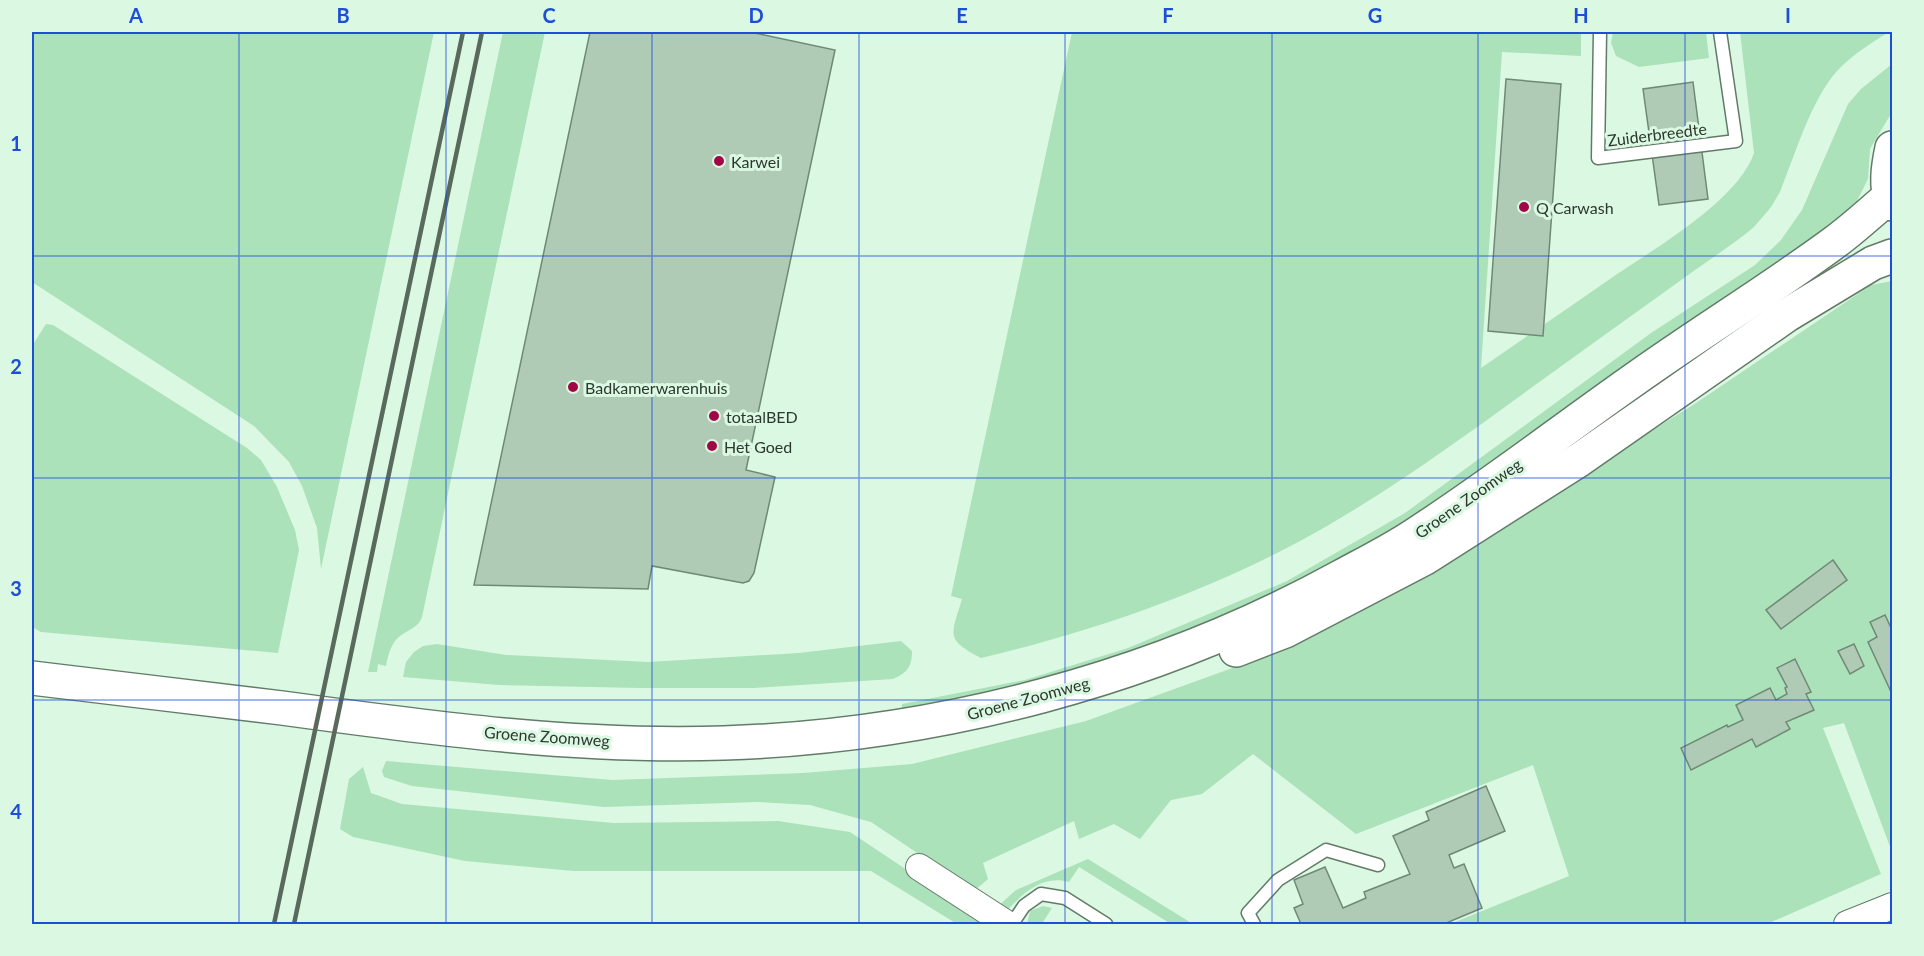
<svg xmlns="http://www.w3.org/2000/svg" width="1924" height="956" font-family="Lato,sans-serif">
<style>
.green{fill:#abe2b9}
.building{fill:#afcbb5;stroke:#6f8975;stroke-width:1.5}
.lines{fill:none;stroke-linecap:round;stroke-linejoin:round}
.lane-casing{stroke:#627b68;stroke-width:15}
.street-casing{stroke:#627b68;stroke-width:28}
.secondary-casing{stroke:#627b68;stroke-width:36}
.lane{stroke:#fff;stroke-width:12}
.street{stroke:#fff;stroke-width:26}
.secondary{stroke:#fff;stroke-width:33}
.rail{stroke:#59695c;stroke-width:4.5}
.grid{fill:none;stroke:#1d4ed8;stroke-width:1.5;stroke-opacity:0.55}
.poi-dot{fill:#a10747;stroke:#dbf8e2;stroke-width:2}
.labels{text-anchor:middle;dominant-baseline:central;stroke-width:6;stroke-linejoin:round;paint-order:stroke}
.street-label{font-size:16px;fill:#2c372e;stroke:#dbf8e2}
.poi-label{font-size:16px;fill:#2c372e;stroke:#dbf8e2;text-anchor:start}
.neatline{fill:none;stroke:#1d4ed8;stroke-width:2}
.grid-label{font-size:20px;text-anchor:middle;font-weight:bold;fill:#1d4ed8}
</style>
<rect width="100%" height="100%" fill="#dbf8e2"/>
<!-- green -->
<g class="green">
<polygon points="32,32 434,32 321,569 317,528 302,486 289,462 254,426 32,282"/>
<path d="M503 32H545L422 617C418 628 409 629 400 636 391 643 388 655 386 666L378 664 377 672H368Z"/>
<path d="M1072 32H1581V56L1502 52 1481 368C1524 338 1567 309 1610 279 1652 250 1738 201 1754 153L1740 32H1889C1871 43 1852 55 1837 71 1811 100 1795 155 1780 192L1771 207 1754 227C1735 243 1715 256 1695 270 1655 299 1614 328 1574 357 1493 415 1413 476 1327 526 1219 588 1102 629 981 658 945 639 951 636 962 599L951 596Z"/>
<polygon points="1613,32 1706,32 1709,58 1639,67 1616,56 1611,43"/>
<polygon points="1892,64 1892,112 1870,149 1868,179 1855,205 1836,227 1410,529 1289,596 1027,690 902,709 902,704 1025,680 1128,648 1287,581 1405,513 1651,333 1755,265 1781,240 1802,210 1848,104 1861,89"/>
<polygon points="1892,281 1892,852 1844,723 1823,728 1881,874 1767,924 1450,924 1569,876 1533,765 1356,834 1253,754 1202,794 1171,800 1140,839 1114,824 1079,839 1074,821 983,863 988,879 974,891 871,822 810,805 758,802 604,807 412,786 384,777 382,771 386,761 613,780 803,773 912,764 1086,721 1249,662 1408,584 1696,403 1871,285"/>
<polygon points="46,324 53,325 247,448 261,460 277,487 295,530 299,550 278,653 41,632 32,627 32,346"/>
<path d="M901 641 912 651C912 667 907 673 893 679L754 688H640L499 685 403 677 406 662 414 652 423 646 437 644 506 655 648 662 799 653Z"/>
<polygon points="363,767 371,793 402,804 614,823 778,821 850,832 988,924 957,924 871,871 574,871 465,861 353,837 340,829 349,779"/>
<path d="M1088 859 1193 924H1171L1079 867 1069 882C1041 874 1021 895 1004 914L996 908 1016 890Z"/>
<polygon points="1043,906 1052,908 1043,922 1047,924 1027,924 1030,911"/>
</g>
<!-- building -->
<g class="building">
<polygon points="590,32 750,32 835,50 746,470 775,477 754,573 749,581 743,583 652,566 648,589 474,585"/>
<polygon points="1506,79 1561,84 1543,336 1488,331"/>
<polygon points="1693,82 1708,199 1659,205 1643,89"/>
<polygon points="1833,560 1847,580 1781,629 1766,610"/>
<polygon points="1885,615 1892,630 1892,694 1868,642 1877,637 1870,622"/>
<polygon points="1854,644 1864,666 1850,674 1838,651"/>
<polygon points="1795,659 1811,692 1806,694 1814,710 1786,722 1790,729 1756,747 1752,739 1691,770 1681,748 1727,725 1728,727 1743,720 1736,705 1770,688 1776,700 1787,694 1785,688 1787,687 1777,668"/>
<polygon points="1486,786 1505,831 1449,855 1454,868 1464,864 1482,908 1444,924 1301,924 1294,908 1303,904 1294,880 1325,867 1343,908 1366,898 1364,892 1410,874 1393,836 1429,820 1426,812"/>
</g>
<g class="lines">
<defs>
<g id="lane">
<polyline points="1600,32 1598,158 1736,141 1720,32"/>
<polyline points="1012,924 1024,906 1041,894 1065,898 1106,924"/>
<polyline points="1254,924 1248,913 1278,880 1326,850 1378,865"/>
</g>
<g id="street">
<polyline points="919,867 1007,924"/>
<polyline points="1847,924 1892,906"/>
</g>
<g id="secondary">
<path d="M1892 148C1888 167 1885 186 1892 204"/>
<polyline points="1236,650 1285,631 1425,558 1579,460 1787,315 1873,263 1892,256"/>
<path d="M32 678C115 688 199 698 282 708 428 728 577 748 724 743 938 736 1155 679 1342 576 1366 563 1390 551 1413 536 1489 487 1561 431 1635 379 1701 332 1770 290 1835 242 1854 228 1871 212 1889 197"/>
</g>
</defs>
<!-- lane casing -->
<use href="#lane" class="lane-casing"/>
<!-- street casing -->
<use href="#street" class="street-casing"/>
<!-- secondary casing -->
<use href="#secondary" class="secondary-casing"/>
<!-- lane -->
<use href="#lane" class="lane"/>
<!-- street -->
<use href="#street" class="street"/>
<!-- secondary -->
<use href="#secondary" class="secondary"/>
<!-- rail -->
<g class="rail">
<polyline points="274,924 463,32"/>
<polyline points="294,924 482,32"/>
</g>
</g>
<!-- grid -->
<path class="grid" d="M239 32V924M446 32V924M652 32V924M859 32V924M1065 32V924M1272 32V924M1478 32V924M1685 32V924M32 256H1892M32 478H1892M32 700H1892"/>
<!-- markers -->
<g class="poi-dot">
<circle cx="719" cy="161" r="6"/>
<circle cx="1524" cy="207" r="6"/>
<circle cx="573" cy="387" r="6"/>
<circle cx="714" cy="416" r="6"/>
<circle cx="712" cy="446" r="6"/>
</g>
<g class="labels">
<!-- street labels -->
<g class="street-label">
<text transform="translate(1657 134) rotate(-7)">Zuiderbreedte</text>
<text transform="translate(1468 498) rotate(-35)">Groene Zoomweg</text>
<text transform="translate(1028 698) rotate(-15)">Groene Zoomweg</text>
<text transform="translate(547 736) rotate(4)">Groene Zoomweg</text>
</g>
<!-- poi labels -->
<g class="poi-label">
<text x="731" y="161">Karwei</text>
<text x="1536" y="207">Q Carwash</text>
<text x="585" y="387">Badkamerwarenhuis</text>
<text x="726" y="416">totaalBED</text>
<text x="724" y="446">Het Goed</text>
</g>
</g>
<!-- border -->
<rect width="1924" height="956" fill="none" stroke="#dbf8e2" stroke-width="66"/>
<rect x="33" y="33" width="1858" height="890" class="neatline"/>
<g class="grid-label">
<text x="136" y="23">A</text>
<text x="343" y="23">B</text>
<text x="549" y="23">C</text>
<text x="756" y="23">D</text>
<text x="962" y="23">E</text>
<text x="1168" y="23">F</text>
<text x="1375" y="23">G</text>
<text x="1581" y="23">H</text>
<text x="1788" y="23">I</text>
<text x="16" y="151">1</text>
<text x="16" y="374">2</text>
<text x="16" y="596">3</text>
<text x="16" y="819">4</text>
</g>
</svg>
